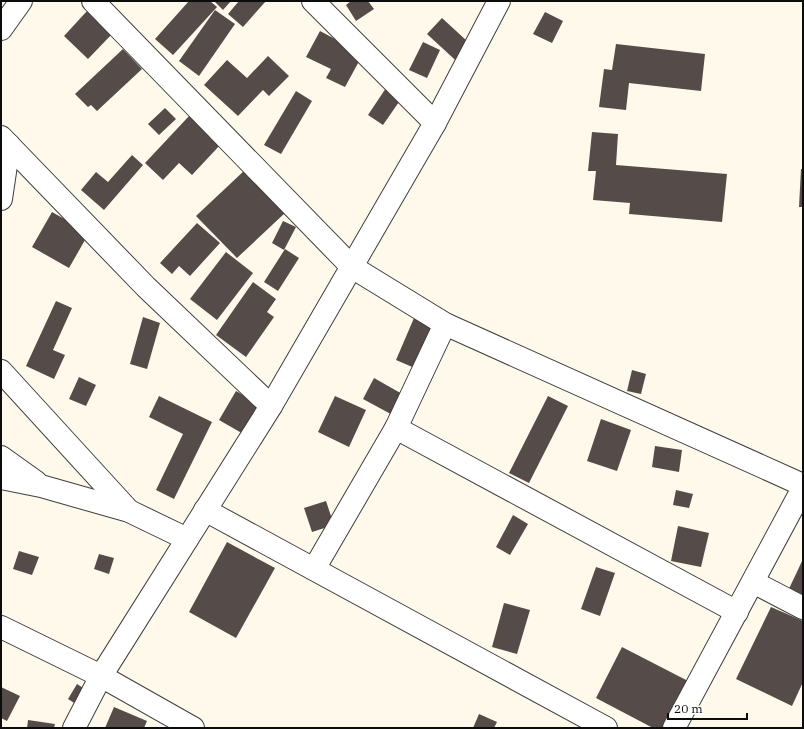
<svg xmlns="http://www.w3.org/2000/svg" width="804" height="729" font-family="'IBM Plex Serif',serif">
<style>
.building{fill:#554c49}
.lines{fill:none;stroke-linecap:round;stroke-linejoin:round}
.street-casing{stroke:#3f3f3f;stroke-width:24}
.street{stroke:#fff;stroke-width:22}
</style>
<rect width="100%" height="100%" fill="#fff9eb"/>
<!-- building -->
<g class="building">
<polygon points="189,1 210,1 217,7 173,55 155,39"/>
<polygon points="214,1 231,1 223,10"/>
<polygon points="239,1 266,1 243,27 228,14"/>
<polygon points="351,1 368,1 374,9 356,21 346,5"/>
<polygon points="215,10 235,24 199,76 179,61"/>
<polygon points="87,11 112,34 88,59 64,36"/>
<polygon points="545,12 563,21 552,43 533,34"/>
<polygon points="442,18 480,53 465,69 427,34"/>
<polygon points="320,31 363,54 345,87 326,78 331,69 306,57"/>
<polygon points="423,42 440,50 427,78 409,70"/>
<polygon points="616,44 705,54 701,91 629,83 626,110 599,107 604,69 612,70"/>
<polygon points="123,49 142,69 97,111 91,105 88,107 75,94"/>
<polygon points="268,56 289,76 269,96 263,90 238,116 204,85 227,60 247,78"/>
<polygon points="386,88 401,99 383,125 368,115"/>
<polygon points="296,91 312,101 281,154 264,145"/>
<polygon points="165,108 176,119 159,135 148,124"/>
<polygon points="190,115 221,144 192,175 179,163 163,180 145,163"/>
<polygon points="592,132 618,134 616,165 727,174 722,222 629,214 630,203 593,200 596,171 588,171"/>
<polygon points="132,155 143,165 104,210 81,190 96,172 108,182"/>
<polygon points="246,169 286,212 237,258 196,216"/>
<polygon points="801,169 803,169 803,207 799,207"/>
<polygon points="52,212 89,233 69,268 32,247"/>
<polygon points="283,221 296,227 284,250 272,243"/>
<polygon points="197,223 220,243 190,276 179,266 172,274 160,263"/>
<polygon points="285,249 299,258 278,291 264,282"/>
<polygon points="226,252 253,273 217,320 190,299"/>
<polygon points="253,282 276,299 267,312 274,317 246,357 216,335"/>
<polygon points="56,301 72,308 53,350 65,355 54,379 26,366"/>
<polygon points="143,317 160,323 147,369 130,364"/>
<polygon points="414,318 449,332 431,375 396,360"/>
<polygon points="632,370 646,374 641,394 627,391"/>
<polygon points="79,377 96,385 86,406 69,399"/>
<polygon points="374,378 411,399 400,419 363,399"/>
<polygon points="236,391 278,415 261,444 219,420"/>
<polygon points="159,396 212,422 174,499 156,490 183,434 149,417"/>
<polygon points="335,396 366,410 349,447 318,432"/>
<polygon points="548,396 568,406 529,483 509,473"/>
<polygon points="601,419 631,430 617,471 587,461"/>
<polygon points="655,446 682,450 679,472 652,467"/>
<polygon points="676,490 693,494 689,508 673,505"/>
<polygon points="326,501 334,525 312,532 304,508"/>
<polygon points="513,515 528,524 510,555 496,547"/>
<polygon points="678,526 709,533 701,567 671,561"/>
<polygon points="227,542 275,568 236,638 189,612"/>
<polygon points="19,551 39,557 32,575 13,569"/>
<polygon points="99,554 114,558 109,574 94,569"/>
<polygon points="803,559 803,601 787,593"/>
<polygon points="596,567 615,573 600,616 581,609"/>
<polygon points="504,603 530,610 517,654 492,647"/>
<polygon points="771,607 803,621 803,682 792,706 736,679"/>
<polygon points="622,647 690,682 666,728 653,728 596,698"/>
<polygon points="77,684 91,693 82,708 68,699"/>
<polygon points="1,687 20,696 7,721 1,718"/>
<polygon points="114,707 147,721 144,728 105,728"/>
<polygon points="479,714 497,722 494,728 473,728"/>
<polygon points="28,720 55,724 54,728 27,728"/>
</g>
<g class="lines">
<defs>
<g id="street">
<polyline points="93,1 352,267 445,324 803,485"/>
<polyline points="313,1 435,123"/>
<polyline points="1,29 21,1"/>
<polyline points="1,137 146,287 271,406"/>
<polyline points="1,199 9,145"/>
<polyline points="1,371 129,511"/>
<polyline points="396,428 737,612"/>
<polyline points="1,457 36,482"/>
<polyline points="1,478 41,486 129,511 187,539"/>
<polyline points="205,510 606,728"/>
<polyline points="314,569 396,428 445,324"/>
<polyline points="753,582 803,608"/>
<polyline points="1,627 101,676 193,728"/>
<polyline points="74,728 101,676 271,406 435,123 499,1"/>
<polyline points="674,728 803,488"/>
</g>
</defs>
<!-- street casing -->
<use href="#street" class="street-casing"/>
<!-- street -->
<use href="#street" class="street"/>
</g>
<!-- border -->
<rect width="804" height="729" fill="none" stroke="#0c0c0c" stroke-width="4"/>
<!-- scale -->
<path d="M668 713v6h79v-6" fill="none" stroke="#0c0c0c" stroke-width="2"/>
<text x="674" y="713" font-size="12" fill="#0c0c0c" stroke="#ffffff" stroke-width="3" paint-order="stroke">20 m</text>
</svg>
